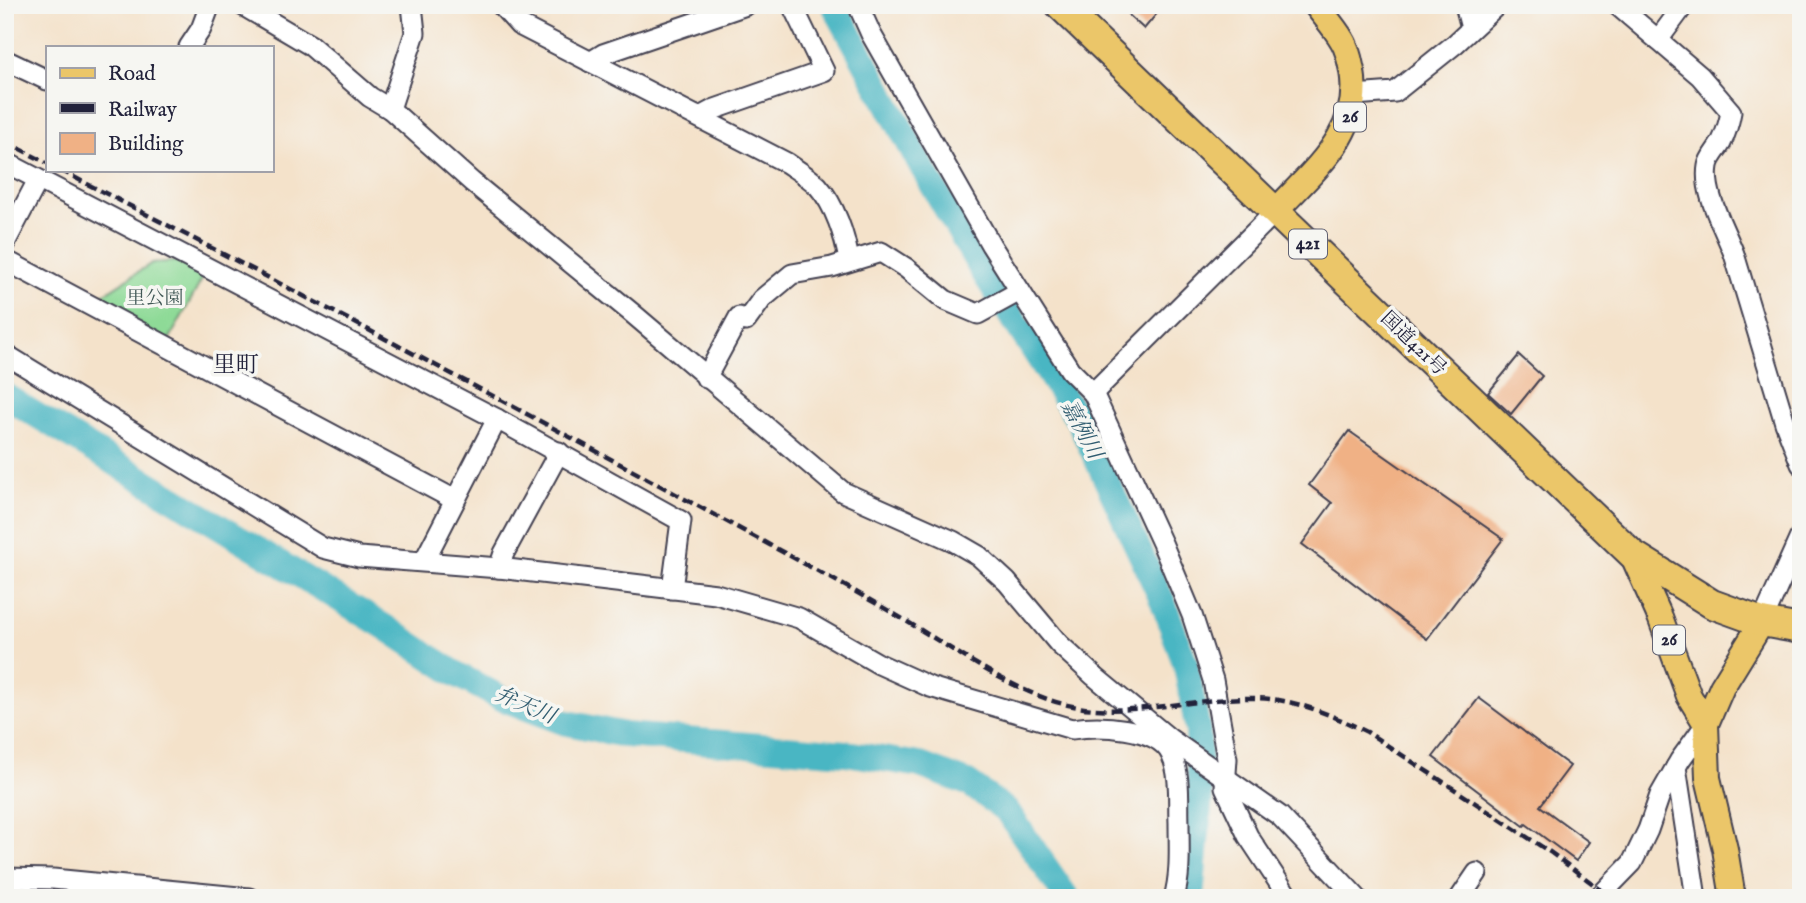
<svg xmlns="http://www.w3.org/2000/svg" width="1806" height="903" font-family="'IM FELL English','Noto Serif JP',serif">
<style>
.green{fill:#8eda97;stroke:#587e69;stroke-width:2}
.lines{fill:none;stroke-linecap:round;stroke-linejoin:round}
.river{stroke:#48b6c3;stroke-width:26}
.building{fill:#f0b185}
.minor-casing{stroke:#423f50;stroke-width:23}
.major-casing{stroke:#423f50;stroke-width:28}
.highway-casing{stroke:#423f50;stroke-width:32}
.minor{stroke:#fff;stroke-width:19}
.major{stroke:#ebc669;stroke-width:24}
.highway{stroke:#ebc669;stroke-width:28}
.rail{stroke:#22223b;stroke-width:4.5;stroke-dasharray:10 5;stroke-linecap:butt}
.labels{text-anchor:middle;dominant-baseline:central;stroke-width:7;stroke-linejoin:round;paint-order:stroke}
.shield{fill:#f6f6f2;stroke:#626272;stroke-width:2}
.shield-label{font-size:18px;font-weight:bold;fill:#22223b}
.park-label{font-size:19px;fill:#425957;stroke:#f6f6f2}
.street-label{font-size:19px;fill:#22223b;stroke:#f6f6f2}
.water-label{font-size:21px;font-style:italic;fill:#315d71;stroke:#f6f6f2}
.quarter-label{font-size:23px;fill:#22223b;stroke:#f6f6f2}
</style>
<rect width="100%" height="100%" fill="#f6f6f2"/>
<filter id="ink" filterUnits="userSpaceOnUse"><feTurbulence type="fractalNoise" baseFrequency=".0143" numOctaves="2"/><feDisplacementMap in="SourceGraphic" scale="14" xChannelSelector="R" yChannelSelector="G"/><feConvolveMatrix kernelMatrix="1 2 1 2 8 2 1 2 1" color-interpolation-filters="sRGB"/></filter>
<filter id="wash" filterUnits="userSpaceOnUse"><feTurbulence type="fractalNoise" baseFrequency=".00686" numOctaves="4" result="noise"/><feDisplacementMap in="SourceGraphic" scale="28" xChannelSelector="R" yChannelSelector="G"/><feGaussianBlur stdDeviation="1.57" result="paint"/><feColorMatrix in="noise" values="0 0 0 0 0 0 0 0 0 0 0 0 0 0 0 0 0 1.4 0 .05"/><feComposite in="paint" operator="in"/></filter>
<g filter="url(#wash)">
<rect width="100%" height="100%" fill="#f4e2ca"/>
<!-- green -->
<polygon class="green" points="180,261 205,274 168,342 93,301 152,263"/>
<g class="lines">
<!-- river -->
<g class="river">
<polyline points="834,5 918,160 980,267 1078,419 1163,602 1186,666 1198,731 1200,795 1191,898"/>
<polyline points="5,396 385,627 456,674 501,698 563,722 625,735 846,753 920,765 968,783 1007,811 1067,898"/>
</g>
</g>
<g id="blocks">
<!-- building -->
<g class="building">
<polygon points="1118,5 1164,5 1144,29"/>
<polygon points="1519,355 1542,376 1511,414 1488,393"/>
<polygon points="1349,431 1503,539 1427,639 1302,544 1332,503 1309,485"/>
<polygon points="1479,698 1570,766 1540,806 1589,842 1576,861 1526,824 1524,826 1433,757"/>
</g>
</g>
</g>
<g filter="url(#ink)">
<use href="#blocks" fill-opacity="0" stroke="#423f50" stroke-width="2"/>
<g class="lines">
<defs>
<g id="minor">
<polyline points="242,5 310,45 370,97 390,109 472,182 632,313 843,492 953,541 979,556 1007,582 1059,644 1094,676 1170,739 1280,816 1357,898"/>
<path d="M501 5 519 25 787 163C797 170 809 177 818 186 835 205 845 236 849 261"/>
<polyline points="858,5 871,34 991,245 1070,370 1093,393 1162,543 1192,615 1213,680 1227,759 1225,787 1248,836 1289,898"/>
<polyline points="1465,5 1471,28"/>
<path d="M1617 5 1700 76 1731 112C1729 123 1726 133 1721 143 1717 150 1709 158 1708 166 1703 194 1725 229 1734 254L1785 423 1801 464"/>
<polyline points="1658,40 1684,5"/>
<polyline points="189,47 201,29 210,5"/>
<polyline points="5,60 47,80"/>
<polyline points="590,62 603,54 746,5"/>
<polyline points="1354,95 1395,92 1455,44 1497,5"/>
<polyline points="390,109 415,33 412,5"/>
<polyline points="700,117 715,109 824,71 792,5"/>
<polyline points="5,162 497,419 681,521 672,589"/>
<polyline points="5,243 38,180"/>
<polyline points="5,260 455,500"/>
<path d="M5 354 323 548 359 557 499 568 716 594 799 618 879 664 930 687 1072 729C1098 725 1157 726 1171 754 1181 774 1178 801 1179 823 1179 848 1181 873 1174 898"/>
<polyline points="706,378 739,317 746,321 762,299 792,274 832,267 881,252 906,268 945,300 978,314 1020,291"/>
<polyline points="1093,393 1275,212"/>
<polyline points="424,561 497,419"/>
<polyline points="499,568 504,553 559,452"/>
<polyline points="1762,622 1801,535"/>
<polyline points="1676,767 1696,898"/>
<polyline points="5,878 53,879 249,898"/>
<polyline points="1460,898 1477,873"/>
<polyline points="1598,898 1632,863 1648,830 1660,795 1680,760 1706,724"/>
</g>
<g id="major">
<path d="M1275 212C1312 171 1363 133 1352 71 1350 61 1348 49 1342 40 1335 28 1325 17 1316 5"/>
<polyline points="1632,554 1660,617 1689,696 1706,724"/>
<polyline points="1733,898 1725,849 1708,778 1706,724 1722,687 1762,622"/>
</g>
<polyline id="highway" points="1060,5 1632,554 1712,604 1762,622 1801,629"/>
</defs>
<!-- minor casing -->
<use href="#minor" class="minor-casing"/>
<!-- major casing -->
<use href="#major" class="major-casing"/>
<!-- highway casing -->
<use href="#highway" class="highway-casing"/>
<!-- minor -->
<use href="#minor" class="minor"/>
<!-- major -->
<use href="#major" class="major"/>
<!-- highway -->
<use href="#highway" class="highway"/>
<!-- rail -->
<g class="rail">
<polyline points="5,141 47,163"/>
<path d="M60 170C289 287 516 407 742 530 795 559 849 587 901 618 947 645 997 681 1047 699 1116 724 1186 697 1256 698 1296 699 1332 715 1367 732L1550 852 1612 898"/>
</g>
</g>
</g>
<g class="labels">
<!-- shield labels -->
<g class="shield">
<rect x="1334" y="102.5" width="32" height="29" rx="5"/>
<rect x="1289" y="229.5" width="38" height="29" rx="5"/>
<rect x="1653" y="625.5" width="32" height="29" rx="5"/>
</g>
<g class="shield-label">
<text x="1350" y="117">26</text>
<text x="1308" y="244">421</text>
<text x="1669" y="640">26</text>
</g>
<!-- park labels -->
<g class="park-label">
<text x="155" y="299">里公園</text>
</g>
<!-- street labels -->
<g class="street-label">
<text transform="translate(1413 344) rotate(44)">国道421号</text>
</g>
<!-- water labels -->
<g class="water-label">
<text transform="translate(1081 430) rotate(62)">嘉例川</text>
<text transform="translate(525 706) rotate(23)">弁天川</text>
</g>
<!-- quarter labels -->
<g class="quarter-label">
<text x="236" y="365">里町</text>
</g>
</g>
<!-- margin -->
<rect width="1806" height="903" fill="none" stroke="#f6f6f2" stroke-width="28"/>
<!-- legend -->
<rect x="46" y="46" width="228" height="126" fill="#f6f6f2" stroke="#a1a1a9" stroke-width="2"/>
<rect x="60" y="68" width="35" height="10" fill="#ebc669" stroke="#a1a1a9" stroke-width="2"/>
<text x="108" y="80" font-size="21" fill="#22223b">Road</text>
<rect x="60" y="103" width="35" height="10" fill="#22223b" stroke="#a1a1a9" stroke-width="2"/>
<text x="108" y="116" font-size="21" fill="#22223b">Railway</text>
<rect x="60" y="133" width="35" height="21" fill="#f0b185" stroke="#a1a1a9" stroke-width="2"/>
<text x="108" y="150" font-size="21" fill="#22223b">Building</text>
</svg>
